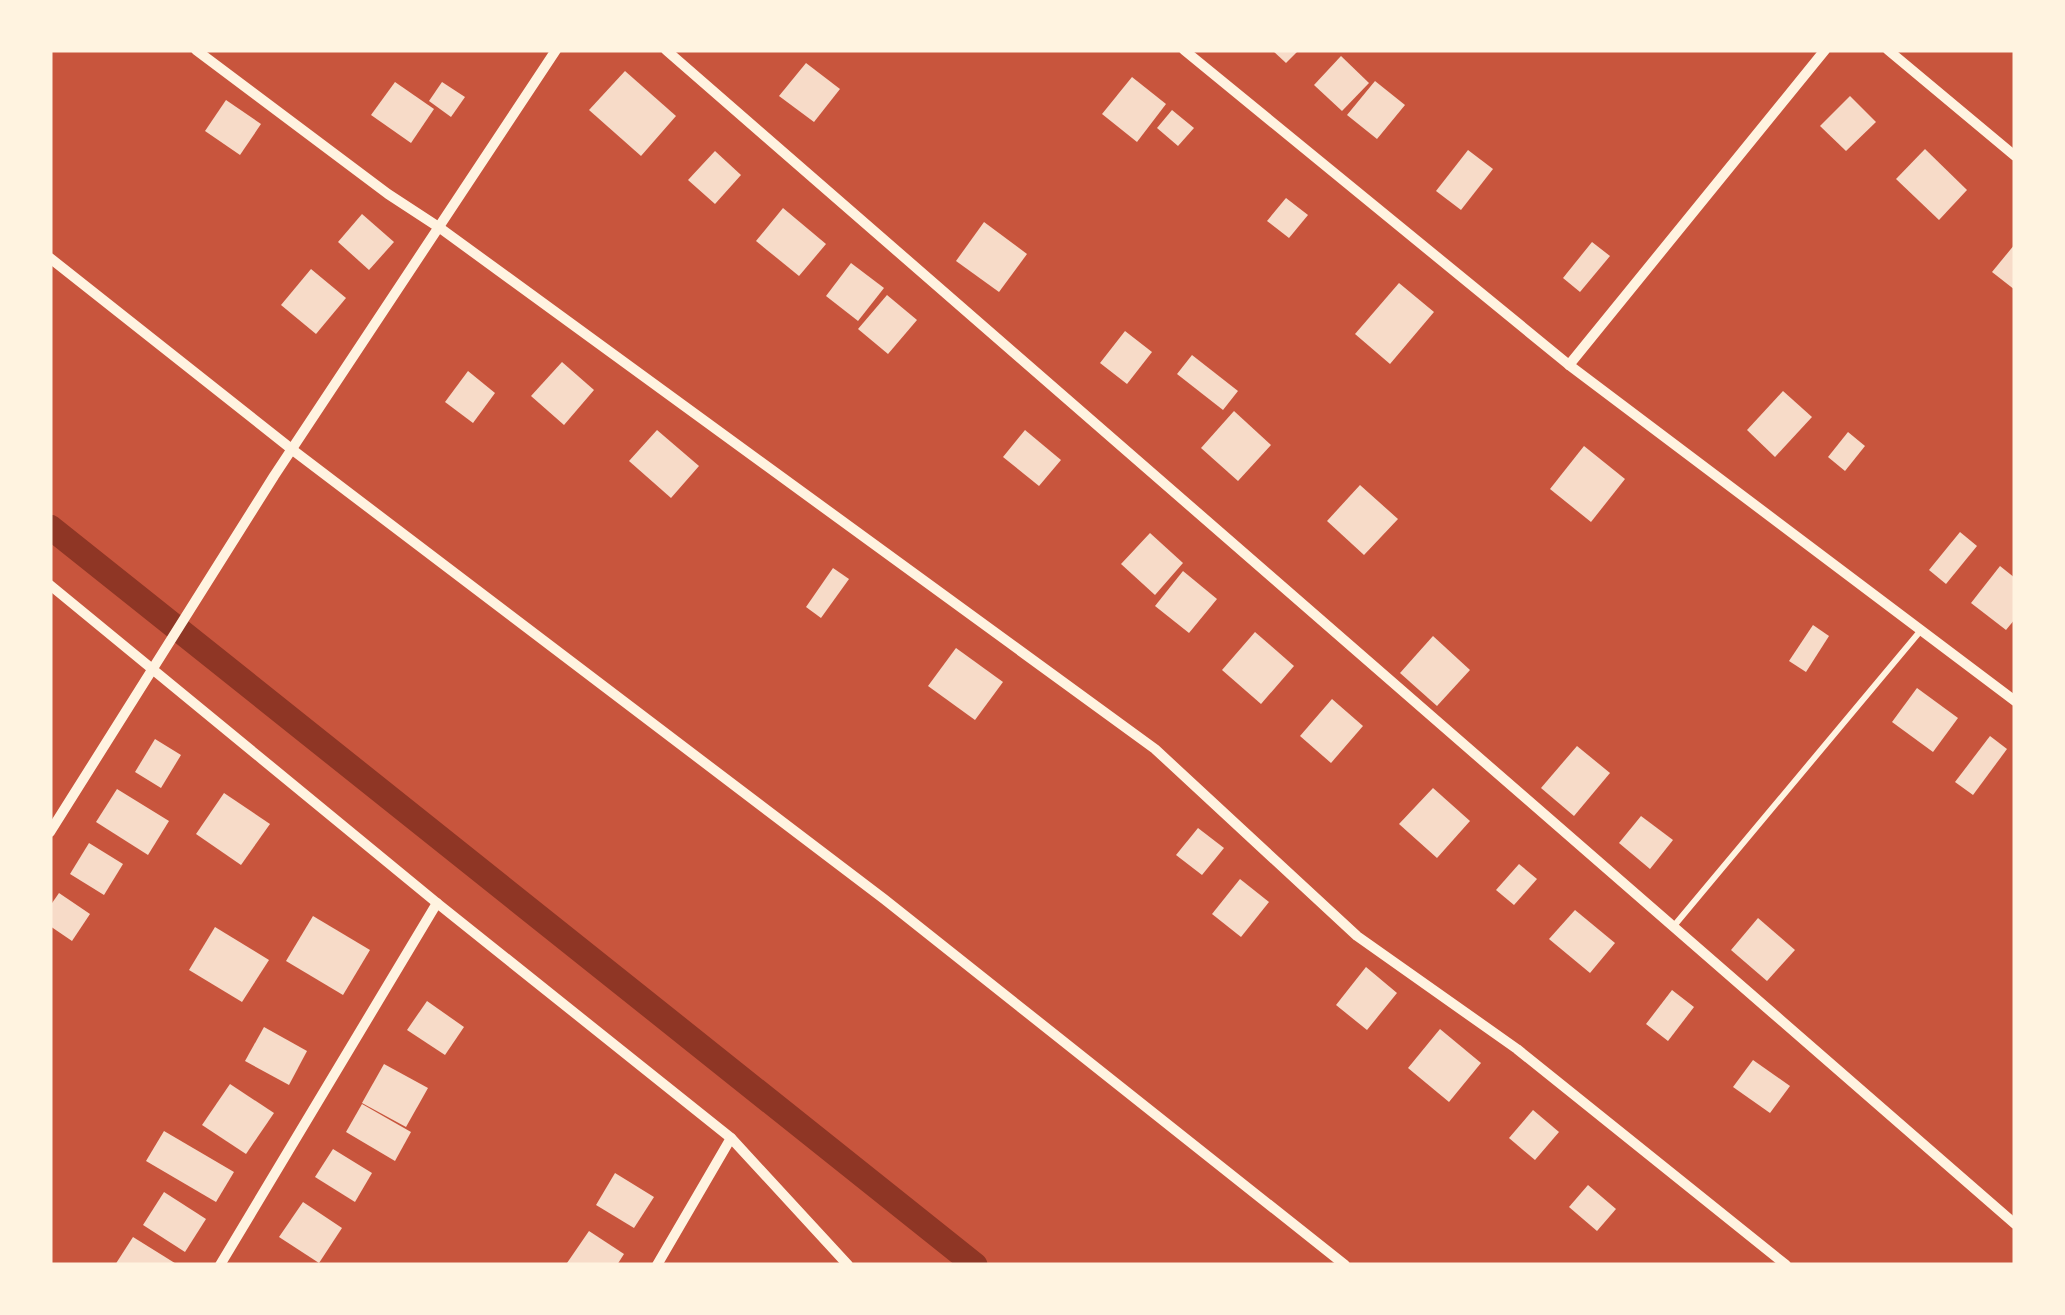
<svg xmlns="http://www.w3.org/2000/svg" width="2065" height="1315" font-family="'Fira Sans Condensed',sans-serif">
<style>
.lines{fill:none;stroke-linecap:round;stroke-linejoin:round}
.canal{stroke:#8f3625;stroke-width:25}
.building{fill:#f7dbc8}
.service{stroke:#fff3e0;stroke-width:6}
.minor{stroke:#fff3e0;stroke-width:10}
</style>
<rect width="100%" height="100%" fill="#c8553d"/>
<g class="lines">
<!-- canal -->
<polyline class="canal" points="50,527 975,1265"/>
</g>
<!-- building -->
<g class="building">
<polygon points="1272,50 1299,50 1286,63"/>
<polygon points="1341,56 1369,83 1342,111 1314,85"/>
<polygon points="806,63 840,89 814,122 779,96"/>
<polygon points="625,71 676,116 641,156 589,110"/>
<polygon points="1132,77 1166,104 1137,142 1102,114"/>
<polygon points="1375,81 1405,105 1377,139 1347,115"/>
<polygon points="395,82 434,109 411,143 371,115"/>
<polygon points="442,82 465,97 451,117 429,101"/>
<polygon points="1850,96 1876,122 1846,151 1820,126"/>
<polygon points="226,100 261,124 240,155 205,131"/>
<polygon points="1172,110 1194,128 1178,146 1157,128"/>
<polygon points="1925,149 1967,190 1939,220 1896,179"/>
<polygon points="1468,150 1493,169 1461,210 1436,191"/>
<polygon points="715,151 741,175 715,204 688,180"/>
<polygon points="1286,198 1308,215 1289,238 1267,221"/>
<polygon points="783,208 826,244 799,276 756,241"/>
<polygon points="362,214 394,242 369,270 338,242"/>
<polygon points="984,222 1027,254 999,292 956,261"/>
<polygon points="1592,242 1610,256 1580,292 1563,278"/>
<polygon points="2015,244 2015,290 1992,272"/>
<polygon points="851,263 884,288 858,321 826,296"/>
<polygon points="311,269 346,298 316,334 281,305"/>
<polygon points="1399,283 1434,312 1390,364 1355,334"/>
<polygon points="887,295 917,320 888,354 858,329"/>
<polygon points="1125,331 1152,352 1127,384 1100,363"/>
<polygon points="1192,355 1238,391 1223,410 1177,374"/>
<polygon points="562,362 594,390 564,425 531,396"/>
<polygon points="468,371 495,393 473,423 445,402"/>
<polygon points="1783,391 1812,417 1775,457 1747,430"/>
<polygon points="1234,411 1271,445 1238,481 1201,448"/>
<polygon points="657,430 699,466 671,498 629,461"/>
<polygon points="1025,430 1061,460 1039,486 1003,457"/>
<polygon points="1848,432 1865,446 1845,471 1828,457"/>
<polygon points="1584,446 1625,479 1591,522 1550,489"/>
<polygon points="1360,485 1398,519 1364,555 1327,521"/>
<polygon points="1960,532 1977,546 1946,584 1929,570"/>
<polygon points="1150,533 1183,563 1155,595 1121,564"/>
<polygon points="2000,566 2015,578 2015,619 2006,630 1971,603"/>
<polygon points="833,568 849,579 821,618 806,607"/>
<polygon points="1183,571 1217,599 1189,633 1155,606"/>
<polygon points="1813,625 1829,636 1806,672 1789,661"/>
<polygon points="1255,632 1294,666 1261,704 1222,670"/>
<polygon points="1433,636 1470,670 1437,706 1400,673"/>
<polygon points="956,648 1003,682 975,720 928,686"/>
<polygon points="1917,688 1958,718 1933,752 1892,722"/>
<polygon points="1332,699 1363,726 1331,763 1300,736"/>
<polygon points="1990,736 2007,749 1973,795 1955,782"/>
<polygon points="155,739 181,755 161,788 135,772"/>
<polygon points="1577,746 1610,773 1574,816 1541,788"/>
<polygon points="1433,788 1470,821 1437,858 1399,824"/>
<polygon points="117,789 169,821 148,855 96,822"/>
<polygon points="224,793 270,824 241,865 196,834"/>
<polygon points="1641,816 1673,840 1650,869 1619,843"/>
<polygon points="1198,828 1224,848 1202,875 1176,855"/>
<polygon points="89,843 123,864 104,895 70,874"/>
<polygon points="1519,864 1537,879 1514,905 1496,890"/>
<polygon points="1240,879 1269,902 1241,937 1212,914"/>
<polygon points="59,893 90,914 72,941 50,926 50,906"/>
<polygon points="1575,910 1615,943 1590,973 1549,939"/>
<polygon points="313,916 370,950 343,995 286,961"/>
<polygon points="1758,918 1795,950 1767,981 1731,950"/>
<polygon points="215,927 269,960 242,1002 189,970"/>
<polygon points="1366,967 1397,993 1367,1030 1336,1005"/>
<polygon points="1672,990 1694,1007 1668,1041 1646,1024"/>
<polygon points="427,1001 464,1027 445,1055 407,1030"/>
<polygon points="264,1027 307,1051 289,1085 245,1061"/>
<polygon points="1440,1029 1481,1063 1449,1102 1408,1068"/>
<polygon points="1753,1060 1790,1086 1770,1113 1733,1087"/>
<polygon points="384,1064 428,1088 406,1127 362,1103"/>
<polygon points="230,1084 274,1113 246,1154 202,1125"/>
<polygon points="362,1104 411,1132 395,1161 346,1132"/>
<polygon points="1533,1110 1559,1132 1535,1160 1509,1138"/>
<polygon points="164,1131 234,1172 216,1202 146,1161"/>
<polygon points="333,1149 372,1173 355,1202 315,1177"/>
<polygon points="615,1173 654,1197 634,1228 596,1205"/>
<polygon points="1588,1185 1616,1209 1597,1231 1569,1207"/>
<polygon points="164,1192 206,1219 185,1252 143,1225"/>
<polygon points="303,1202 342,1228 319,1263 279,1237"/>
<polygon points="589,1231 624,1254 617,1265 567,1263"/>
<polygon points="133,1237 178,1265 115,1265"/>
</g>
<g class="lines">
<!-- service -->
<polyline class="service" points="1673,927 1922,629"/>
<!-- minor -->
<g class="minor">
<polyline points="196,50 388,194 440,228 1155,749 1357,936 1517,1049 1786,1265"/>
<polyline points="666,50 2015,1224"/>
<polyline points="1184,50 1569,365 2015,701"/>
<polyline points="1888,50 2015,156"/>
<polyline points="50,258 294,451 884,899 1345,1265"/>
<polyline points="1569,365 1825,50"/>
<polyline points="50,585 437,903 731,1138 848,1265"/>
<polyline points="50,832 274,476 556,50"/>
<polyline points="220,1265 437,903"/>
<polyline points="657,1265 731,1138"/>
</g>
</g>
<!-- border -->
<rect width="2065" height="1315" fill="none" stroke="#fff3e0" stroke-width="105"/>
</svg>
